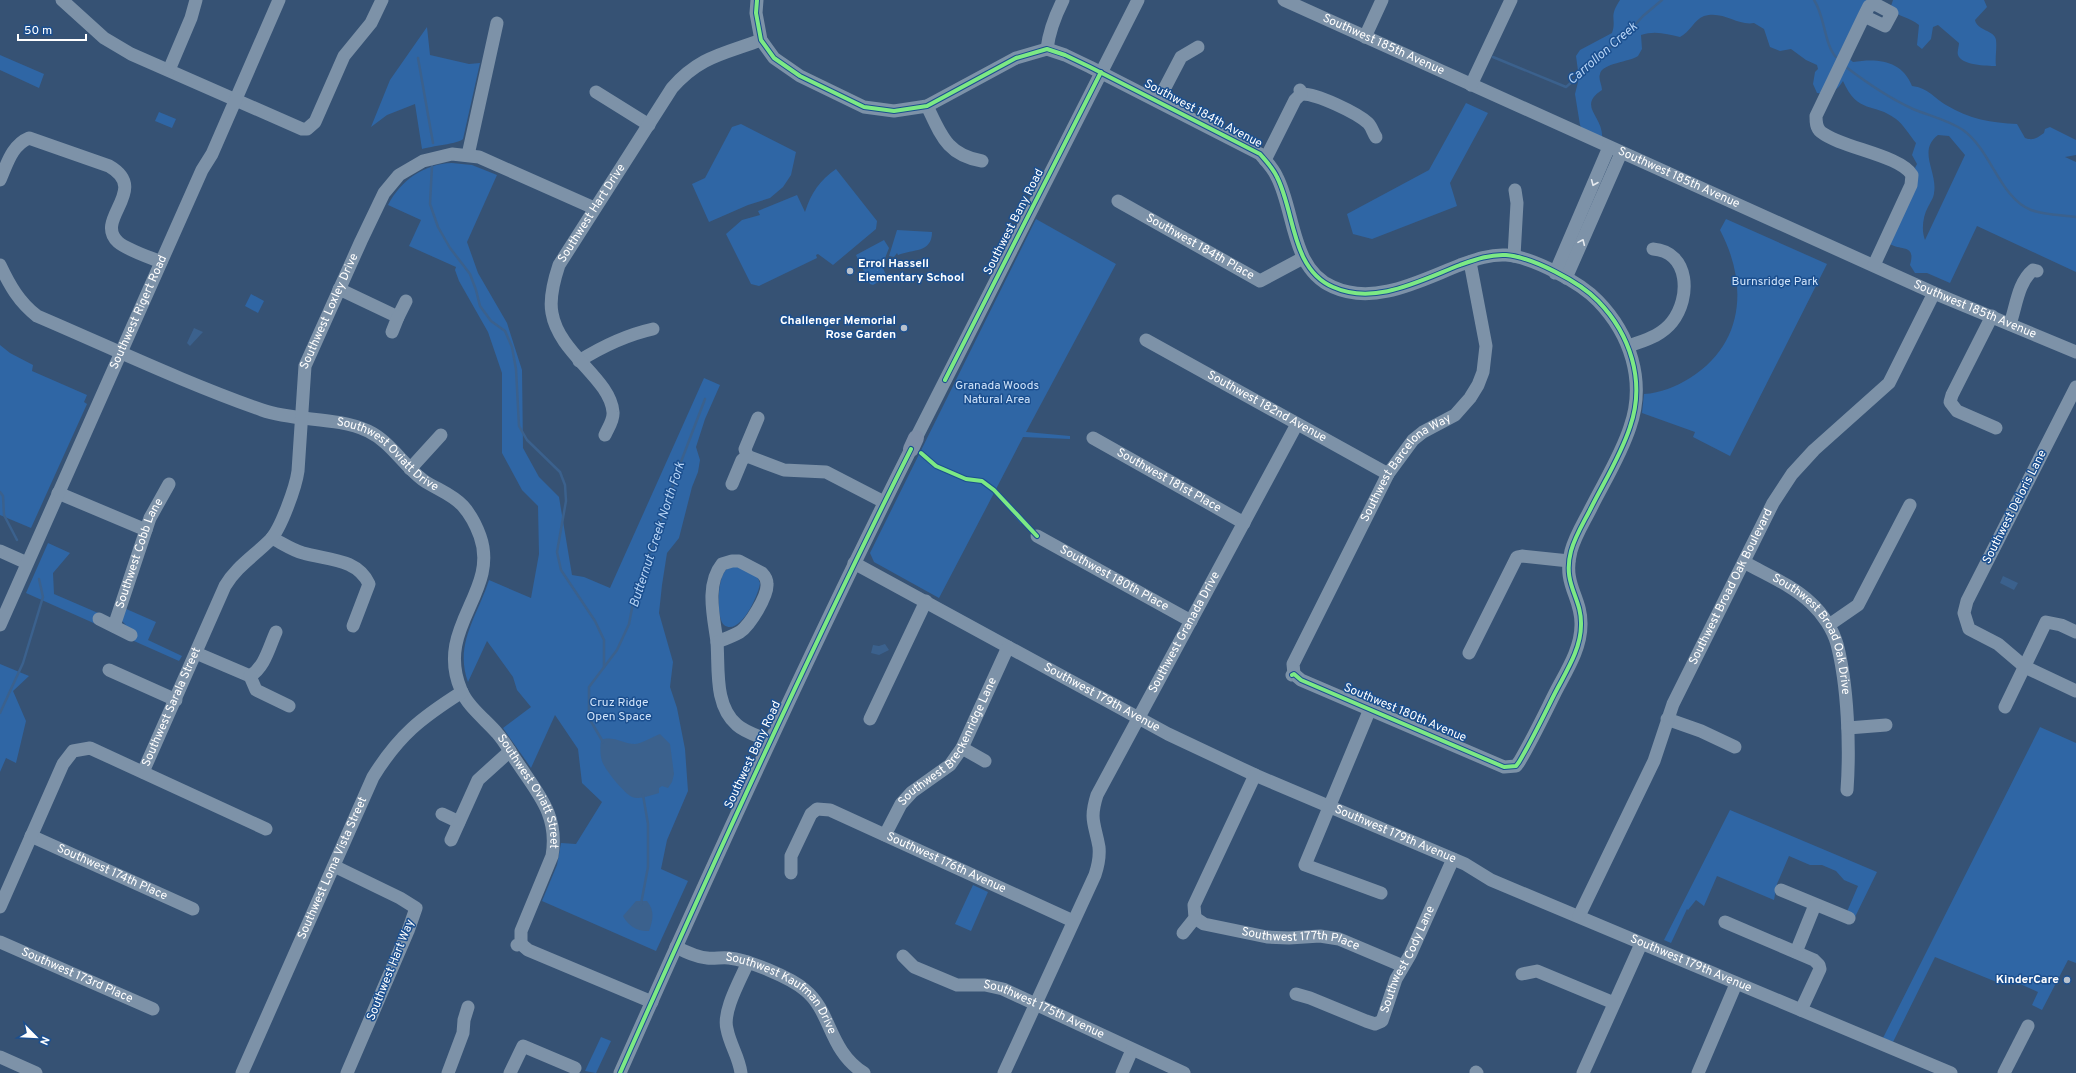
<svg xmlns="http://www.w3.org/2000/svg" width="2076" height="1073" font-family="Overpass,sans-serif">
<style>
.green{fill:#2f66a5;fill-rule:evenodd}
.water{fill:#3b618d}
.lines{fill:none;stroke-linecap:round;stroke-linejoin:round}
.stream{stroke:#3b618d;stroke-width:2.5}
.minor{stroke:#7d92a8;stroke-width:13}
.major{stroke:#7d8ea7;stroke-width:16}
.cycleway-casing{stroke:#1b4f8f;stroke-width:6}
.cycleway{stroke:#7ce984;stroke-width:4}
.oneway{stroke:#e5e9ee}
.poi-dot{fill:#b9c2ce;stroke:#1b4f8f;stroke-width:1.5}
.labels{text-anchor:middle;dominant-baseline:central;stroke-width:3;stroke-linejoin:round;paint-order:stroke}
.street-label{font-size:12px;fill:#fff;stroke:#1b4f8f}
.poi-label{font-size:12px;font-weight:bold;fill:#fff;stroke:#1b4f8f;text-anchor:end}
.park-label{font-size:12px;fill:#cfe3fa;stroke:#1b4f8f}
.water-label{font-size:13px;font-style:italic;fill:#b5d3f5;stroke:#1b4f8f}
</style>
<rect width="100%" height="100%" fill="#365274"/>
<!-- green -->
<g class="green">
<path d="M1620 0H1867L1840 51 1853 62C1877 58 1902 60 1912 86 1928 88 1933 97 1946 105 1969 119 1992 123 2017 124L2025 138C2033 141 2037 138 2044 133L2045 129 2050 127 2076 140V155L2065 157 2076 162V272L1977 226 1950 283 1927 273H1915L1910 265C1916 244 1902 251 1890 244L1917 173 1915 168 1917 164 1912 155 1916 143C1911 137 1902 123 1896 119 1874 102 1858 115 1843 81 1836 92 1830 94 1817 93L1813 84 1815 72 1818 69 1817 65 1806 60 1791 49 1780 51 1770 47 1764 29 1754 23C1737 26 1723 10 1704 16 1694 20 1690 32 1680 37 1667 34 1655 30 1641 35L1642 49 1638 56C1630 62 1602 63 1600 74 1598 79 1602 85 1602 90 1576 107 1605 116 1602 140L1586 135 1580 125 1575 94 1579 78 1576 56 1580 50 1612 33C1617 18 1608 18 1620 0ZM1938 135 1949 136 1965 155 1925 240C1921 230 1923 216 1928 207 1930 203 1934 197 1934 193 1938 172 1917 151 1938 135Z"/>
<path d="M1893 0H1984L1987 7 1975 20C1977 31 1995 30 1996 40 1997 48 1995 58 1996 66 1987 66 1961 65 1958 55 1957 52 1959 46 1959 43L1938 25 1933 27 1931 39 1922 49 1917 45 1919 25C1909 17 1899 17 1890 9Z"/>
<path d="M427 27 430 55 469 64 480 63 463 139C458 144 431 146 422 149L415 104 387 115 371 127 390 80Z"/>
<polygon points="0,55 44,74 39,88 0,70"/>
<polygon points="1466,103 1488,113 1450,183 1457,206 1372,239 1353,234 1347,214 1429,170"/>
<polygon points="159,112 176,119 172,128 155,121"/>
<polygon points="741,124 796,152 791,175 783,187 770,198 748,205 709,222 692,184 705,178 732,127"/>
<path d="M452 163 472 165 497 175 467 242 478 273 507 323 522 370 523 448 539 477 559 497 572 575 584 577 610 588 704 378 720 385 705 419 696 447 700 460 698 472 692 487 679 538 667 553 662 585 659 613 673 662 670 687 677 708 685 749 688 791 667 840 661 869 688 881 656 951 542 901 557 865 561 843 576 844 602 802 582 783 578 749 555 715 531 768 503 728 531 707 517 690 513 677 487 641 468 682C454 644 478 615 489 580L531 598 539 554 538 506 522 490 502 453V373L488 332 459 281 455 270 456 267 409 246 421 220 388 205C401 180 424 164 452 163Z"/>
<path d="M836 169 877 221 876 229 833 265 818 254 816 255 817 258 759 286 751 284 726 234 742 220 760 215 758 211 797 195 805 212C811 193 820 180 836 169Z"/>
<polygon points="1036,219 1116,264 1026,432 1070,436 1070,439 1023,437 996,489 1024,521 1021,524 994,493 939,598 874,562 870,553"/>
<path d="M1726 219 1827 264 1730 456 1693 437 1695 432 1642 413 1644 394C1661 393 1675 387 1690 378 1745 344 1748 283 1720 230Z"/>
<path d="M897 230 932 232C932 253 913 249 898 255L897 253 894 257 889 256Z"/>
<polygon points="884,240 889,248 882,266 887,277 873,285 870,284 856,255"/>
<polygon points="251,294 264,301 258,313 245,306"/>
<polygon points="0,345 10,353 33,365 32,371 87,395 84,402 87,404 31,528 0,515"/>
<polygon points="48,543 70,553 53,573 54,594 126,625 122,621 124,608 156,622 148,640 182,656 179,661 26,593"/>
<path d="M736 566 757 576 760 583C759 594 740 637 724 625 716 618 717 576 727 569 729 567 733 567 736 566Z"/>
<polygon points="0,664 29,676 13,691 26,721 16,763 6,758 0,772"/>
<polygon points="2040,727 2076,743 2076,963 2068,960 2042,1010 2032,1005 2038,992 2003,976 1999,983 1935,957 1893,1042 1883,1038"/>
<polygon points="1730,810 1877,872 1855,917 1846,914 1858,886 1844,880 1836,871 1822,865 1810,865 1789,856 1777,884 1774,900 1717,876 1704,906 1696,900 1688,910 1687,909 1671,943 1664,940"/>
<polygon points="973,885 988,892 971,931 955,924"/>
<polygon points="601,1037 611,1041 596,1073 585,1071"/>
</g>
<!-- water -->
<g class="water">
<polygon points="194,328 203,332 190,346 187,343"/>
<polygon points="2003,576 2018,583 2014,590 2000,583"/>
<polygon points="885,644 889,650 879,655 871,653 873,645 879,646"/>
<path d="M660 734 670 744 674 774 672 782 668 788 662 786 659 788V793C651 795 640 800 632 797 624 793 605 770 602 761 600 754 600 747 601 740 613 735 623 744 635 744 643 743 652 737 660 734Z"/>
<path d="M636 901H647C655 911 653 920 649 931 638 932 628 926 623 916Z"/>
</g>
<g class="lines">
<!-- stream -->
<g class="stream">
<path d="M1814 0C1825 16 1824 44 1836 57"/>
<polyline points="1493,57 1566,87 1587,69 1599,56 1623,38 1643,16 1662,0"/>
<polyline points="418,58 433,143"/>
<path d="M1846 67C1867 83 1889 98 1913 109 1930 116 1948 120 1963 130 1991 150 2000 198 2031 210 2044 215 2062 215 2076 217"/>
<polyline points="432,166 430,204 438,227 450,248 470,274 476,290 480,306 491,321 505,331 512,347 516,369 519,426 527,440 560,472 565,485 566,501 557,552 561,570 595,621 604,640 604,667"/>
<polyline points="0,492 3,496 4,515 17,540"/>
<polyline points="0,713 23,663 43,597 39,579"/>
<polyline points="603,742 589,718 589,687 617,650 629,624 633,603 649,554 679,467 705,399"/>
<polyline points="641,904 648,867 648,824 643,795"/>
</g>
<!-- minor -->
<g class="minor">
<polyline points="62,0 104,38 131,54 302,129 307,129 315,122 344,56 371,23 382,0"/>
<path d="M757 0 756 13 761 40 774 58 800 76 864 107 894 111 927 106 1016 58 1047 49 1065 55 1090 67 1260 154C1266 161 1273 168 1277 177 1295 212 1291 269 1333 287 1375 306 1421 280 1460 265 1474 260 1490 254 1506 255 1532 257 1580 282 1598 301 1630 334 1646 381 1630 427 1621 455 1604 482 1591 508 1584 522 1575 536 1571 551 1562 585 1582 597 1581 625 1581 650 1565 673 1554 695 1543 717 1532 740 1519 762L1516 766 1504 767 1301 680 1294 674 1292 675"/>
<path id="s1" d="M1284 0 1934 293 2076 352"/>
<path d="M1864 16 1885 26 1892 13 1875 4 1869 6 1864 16 1816 116C1816 122 1816 128 1821 132 1841 148 1900 155 1912 175L1911 185 1874 265"/>
<polyline points="1365,37 1382,0"/>
<path d="M1047 49C1049 31 1055 16 1063 0"/>
<polyline points="169,70 191,18 196,0"/>
<polyline points="1471,85 1511,0"/>
<polyline points="596,92 649,125"/>
<path d="M1301 94C1316 93 1357 113 1368 123 1372 127 1373 133 1376 137"/>
<polyline points="1158,101 1181,57 1198,47"/>
<path d="M927 106C941 135 947 155 982 161"/>
<polyline points="468,155 497,23"/>
<polyline points="1265,160 1295,100 1301,94 1300,90"/>
<path d="M0 180C7 164 12 145 29 138L109 166C151 190 93 219 118 242 127 250 149 257 161 262"/>
<path id="s2" d="M1118 201 1260 281 1303 258"/>
<polyline points="1514,256 1517,203 1515,190"/>
<path id="s3" d="M0 265C10 286 19 302 37 316 112 348 185 383 262 410 296 422 335 416 368 431 391 442 403 465 423 480 436 489 452 494 463 506 471 515 476 525 480 536 500 592 434 627 461 690 468 707 486 720 497 733 505 742 510 752 517 762 538 794 559 815 552 856L521 931V944L517 945"/>
<polyline points="1555,273 1609,147"/>
<polyline points="1566,278 1621,153"/>
<polyline points="339,289 398,317 406,301"/>
<polyline points="1992,316 1952,395 1950,402 1957,411 1996,428"/>
<path d="M2010 324C2016 307 2018 282 2033 270L2037 271"/>
<polyline points="392,332 398,317"/>
<path id="s4" d="M1146 340 1388 474"/>
<path d="M1629 346C1645 340 1661 336 1672 322 1691 298 1690 252 1653 249"/>
<path d="M579 361C603 346 626 335 653 329"/>
<polyline points="2076,387 1967,601 1964,613 1969,629 1998,644 2025,667 2076,691"/>
<path id="s5" d="M605 435C608 428 614 420 613 412 610 378 559 354 552 313 549 298 554 280 559 265L672 88C700 56 724 54 761 40"/>
<polyline points="916,438 1138,0"/>
<path id="s6" d="M1093 438 1244 523"/>
<polyline points="747,456 784,470 826,472 884,502"/>
<polyline points="410,469 441,435"/>
<polyline points="732,484 742,460 747,456 745,449 758,418"/>
<polyline points="58,493 146,530"/>
<path id="s7" d="M1037 536 1191 621"/>
<path d="M272 538C282 543 292 550 303 553 327 560 357 558 369 584L353 626"/>
<polyline points="0,551 27,563"/>
<path d="M732 561H739L762 573C765 576 767 580 767 584 768 596 750 625 740 632 733 636 725 639 717 642 714 618 705 585 722 564Z"/>
<path id="s8" d="M1744 562C1767 575 1792 585 1811 603 1823 614 1833 630 1837 644 1848 686 1850 748 1847 790"/>
<path id="s9" d="M854 563 1168 734 1255 775 1465 864 1491 880 1951 1073"/>
<polyline points="99,619 131,635"/>
<path id="s10" d="M0 625 202 170 212 154 279 0"/>
<polyline points="1829,625 1858,605 1910,505"/>
<path id="s11" d="M114 626 150 518 169 484"/>
<path d="M717 642C719 669 714 705 737 725 746 733 759 736 770 741"/>
<polyline points="196,653 250,676"/>
<polyline points="1469,653 1517,557 1522,556 1569,561"/>
<polyline points="109,670 176,700"/>
<path id="s12" d="M1294 674 1293 664 1388 474 1413 440 1423 432 1455 415 1470 398 1478 385 1483 372 1486 346 1470 262"/>
<path d="M250 676C265 667 269 647 276 632"/>
<polyline points="250,676 256,690 289,706"/>
<polyline points="2005,707 2046,622 2061,625 2076,632"/>
<polyline points="1370,709 1305,865 1381,893"/>
<polyline points="870,719 926,601"/>
<polyline points="1667,719 1701,731 1735,747"/>
<polyline points="1848,728 1886,725"/>
<polyline points="962,748 985,761"/>
<path id="s13" d="M143 772 225 586C236 567 254 556 270 540 281 529 296 486 298 471L305 366 361 241 384 193 399 175 423 161 452 154 479 157 594 208"/>
<polyline points="442,814 459,822"/>
<path id="s14" d="M885 835 901 804 912 792 950 765 962 748 1008 647"/>
<path id="s15" d="M31 836 193 909"/>
<polyline points="451,840 478,780 510,751"/>
<polyline points="334,866 400,898 416,908 408,931 347,1073"/>
<path id="s16" d="M791 873V856L811 814 817 809 830 810 1073 921"/>
<polyline points="1781,890 1849,918"/>
<polyline points="0,907 63,764 73,751 90,748 266,829"/>
<path id="s17" d="M1579 916 1654 761 1673 704 1773 503 1792 474 1814 450 1889 383 1934 293"/>
<path id="s18" d="M1195 918 1204 924 1267 937 1289 938 1320 936 1339 939 1403 966"/>
<polyline points="1725,922 1814,960 1819,965 1820,969 1801,1010"/>
<polyline points="1183,933 1195,918 1194,905 1255,775"/>
<path id="s19" d="M0 942 153 1009"/>
<polyline points="521,944 528,950 652,1002"/>
<path id="s20" d="M676 947C686 952 696 957 707 958 714 959 722 957 729 958 748 960 790 977 805 990 832 1012 828 1050 864 1073"/>
<polyline points="1796,952 1815,905"/>
<path id="s21" d="M903 956 914 967 957 985H985L1003 989 1184 1073"/>
<polyline points="1522,974 1537,971 1614,1003"/>
<path id="s22" d="M1296 994 1310 998 1366 1021 1375 1024 1382 1021 1396 979 1410 955 1453 859"/>
<polyline points="0,1057 36,1073"/>
<polyline points="1476,1072 1477,1073"/>
<path id="s23" d="M242 1073 373 777C399 735 421 718 462 692"/>
<polyline points="448,1073 463,1033 464,1020 468,1007"/>
<polyline points="510,1073 523,1046 575,1068"/>
<path d="M620 1073C713 863 808 654 911 449"/>
<path d="M741 1073C739 1057 730 1045 727 1029 722 1011 741 979 748 962"/>
<path id="s24" d="M1004 1073 1095 875C1098 866 1100 857 1099 847 1095 824 1089 820 1097 795L1297 424"/>
<polyline points="1122,1073 1132,1050"/>
<polyline points="1583,1073 1641,944"/>
<polyline points="1698,1073 1736,984"/>
<polyline points="2004,1073 2028,1026"/>
</g>
<!-- major -->
<polyline class="major" points="911,449 916,438"/>
<defs>
<g id="cycleway">
<path d="M757 0 756 13 761 40 774 58 800 76 864 107 894 111 927 106 1016 58 1047 49 1065 55 1090 67 1260 154C1266 161 1273 168 1277 177 1295 212 1291 269 1333 287 1375 306 1421 280 1460 265 1474 260 1490 254 1506 255 1532 257 1580 282 1598 301 1630 334 1646 381 1630 427 1621 455 1604 482 1591 508 1584 522 1575 536 1571 551 1562 585 1582 597 1581 625 1581 650 1565 673 1554 695 1543 717 1532 740 1519 762L1516 766 1504 767 1301 680 1294 674 1292 675"/>
<polyline points="945,380 1101,72"/>
<polyline points="921,453 936,466 966,479 982,481 994,490 1037,536"/>
<path d="M620 1073C713 863 808 654 911 449"/>
</g>
</defs>
<!-- cycleway casing -->
<use href="#cycleway" class="cycleway-casing"/>
<!-- cycleway -->
<use href="#cycleway" class="cycleway"/>
</g>
<!-- one-way arrows -->
<defs><path id="oneway-chevron" d="M-2-3.5L2.5 0L-2 3.5" fill="none" stroke-width="1.6" stroke-linecap="round" stroke-linejoin="round"/></defs>
<g class="oneway">
<use href="#oneway-chevron" transform="translate(1594 183) rotate(113)"/>
<use href="#oneway-chevron" transform="translate(1582 242) rotate(-66)"/>
</g>
<!-- markers -->
<g class="poi-dot">
<circle cx="850" cy="271" r="4"/>
<circle cx="904" cy="328" r="4"/>
<circle cx="2067" cy="980" r="4"/>
</g>
<g class="labels">
<!-- street labels -->
<g class="street-label">
<text stroke="none"><textPath href="#s1" startOffset="109">Southwest 185th Avenue</textPath></text>
<text transform="translate(1203 114) rotate(28)">Southwest 184th Avenue</text>
<text stroke="none"><textPath href="#s1" startOffset="433">Southwest 185th Avenue</textPath></text>
<text stroke="none"><textPath href="#s5" startOffset="253">Southwest Hart Drive</textPath></text>
<text transform="translate(1014 222) rotate(-63)">Southwest Bany Road</text>
<text stroke="none"><textPath href="#s2" startOffset="94">Southwest 184th Place</textPath></text>
<text stroke="none"><textPath href="#s1" startOffset="757">Southwest 185th Avenue</textPath></text>
<text stroke="none"><textPath href="#s13" startOffset="508">Southwest Loxley Drive</textPath></text>
<text stroke="none"><textPath href="#s10" startOffset="342">Southwest Rigert Road</textPath></text>
<text stroke="none"><textPath href="#s4" startOffset="138">Southwest 182nd Avenue</textPath></text>
<text stroke="none"><textPath href="#s3" startOffset="445">Southwest Oviatt Drive</textPath></text>
<text stroke="none"><textPath href="#s12" startOffset="239">Southwest Barcelona Way</textPath></text>
<text stroke="none"><textPath href="#s6" startOffset="87">Southwest 181st Place</textPath></text>
<text transform="translate(2015 507) rotate(-63)">Southwest Deloris Lane</text>
<text stroke="none"><textPath href="#s11" startOffset="77">Southwest Cobb Lane</textPath></text>
<text stroke="none"><textPath href="#s7" startOffset="88">Southwest 180th Place</textPath></text>
<text stroke="none"><textPath href="#s17" startOffset="363">Southwest Broad Oak Boulevard</textPath></text>
<text stroke="none"><textPath href="#s24" startOffset="484">Southwest Granada Drive</textPath></text>
<text stroke="none"><textPath href="#s8" startOffset="106">Southwest Broad Oak Drive</textPath></text>
<text stroke="none"><textPath href="#s9" startOffset="282">Southwest 179th Avenue</textPath></text>
<text stroke="none"><textPath href="#s13" startOffset="71">Southwest Sarala Street</textPath></text>
<text transform="translate(1405 713) rotate(23)">Southwest 180th Avenue</text>
<text stroke="none"><textPath href="#s14" startOffset="115">Southwest Breckenridge Lane</textPath></text>
<text transform="translate(753 755) rotate(-65)">Southwest Bany Road</text>
<text stroke="none"><textPath href="#s3" startOffset="857">Southwest Oviatt Street</textPath></text>
<text stroke="none"><textPath href="#s9" startOffset="606">Southwest 179th Avenue</textPath></text>
<text stroke="none"><textPath href="#s16" startOffset="212">Southwest 176th Avenue</textPath></text>
<text stroke="none"><textPath href="#s23" startOffset="224">Southwest Loma Vista Street</textPath></text>
<text stroke="none"><textPath href="#s15" startOffset="89">Southwest 174th Place</textPath></text>
<text stroke="none"><textPath href="#s18" startOffset="109">Southwest 177th Place</textPath></text>
<text stroke="none"><textPath href="#s22" startOffset="159">Southwest Cody Lane</textPath></text>
<text stroke="none"><textPath href="#s9" startOffset="929">Southwest 179th Avenue</textPath></text>
<text transform="translate(391 970) rotate(-68)">Southwest Hart Way</text>
<text stroke="none"><textPath href="#s19" startOffset="84">Southwest 173rd Place</textPath></text>
<text stroke="none"><textPath href="#s20" startOffset="121">Southwest Kaufman Drive</textPath></text>
<text stroke="none"><textPath href="#s21" startOffset="154">Southwest 175th Avenue</textPath></text>
</g>
<!-- poi labels -->
<g class="poi-label">
<text x="858" y="264" text-anchor="start">Errol Hassell<tspan x="858" dy="14">Elementary School</tspan></text>
<text x="896" y="321">Challenger Memorial<tspan x="896" dy="14">Rose Garden</tspan></text>
<text x="2059" y="980">KinderCare</text>
</g>
<!-- park labels -->
<g class="park-label">
<text x="1775" y="282">Burnsridge Park</text>
<text x="997" y="386">Granada Woods<tspan x="997" dy="14">Natural Area</tspan></text>
<text x="619" y="703">Cruz Ridge<tspan x="619" dy="14">Open Space</tspan></text>
</g>
<!-- water labels -->
<g class="water-label">
<text transform="translate(1603 54) rotate(-41)">Carrollon Creek</text>
<text transform="translate(658 535) rotate(-72)">Butternut Creek North Fork</text>
</g>
</g>
<!-- north arrow -->
<g transform="translate(36 1037) rotate(114)" stroke="#1b4f8f" stroke-width="3" paint-order="stroke">
<path d="M0-3L7 15L0 10L-7 15Z" fill="#ffffff"/>
<text y="-6" font-size="11" font-weight="bold" text-anchor="middle" fill="#ffffff">N</text>
</g>
<!-- scale -->
<path d="M18 34v6h68v-6" fill="none" stroke="#ffffff" stroke-width="2"/>
<text x="24" y="34" font-size="12" fill="#ffffff" stroke="#1b4f8f" stroke-width="3" paint-order="stroke">50 m</text>
</svg>
